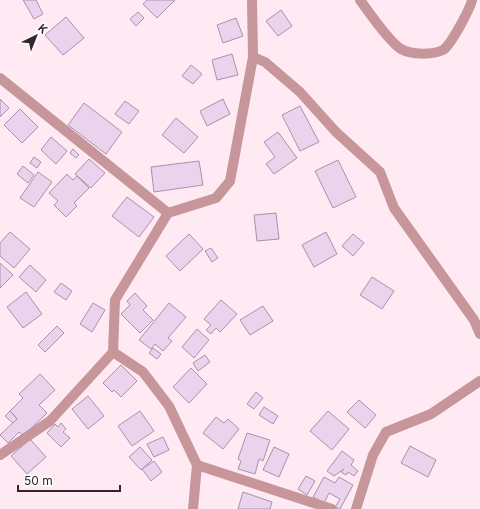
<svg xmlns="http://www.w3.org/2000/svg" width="480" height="509" font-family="Inter,sans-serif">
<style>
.building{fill:#ebd2ed;stroke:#a992ab}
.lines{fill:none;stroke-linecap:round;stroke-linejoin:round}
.minor{stroke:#c6969a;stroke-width:10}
.tertiary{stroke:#c6969a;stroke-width:10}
</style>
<rect width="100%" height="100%" fill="#ffe9f3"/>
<!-- building -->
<g class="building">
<polygon points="23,0 36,0 43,14 34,19"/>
<polygon points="147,0 175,0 157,18 143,4"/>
<polygon points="281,10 292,26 278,36 266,21"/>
<polygon points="138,12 144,18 136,26 130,19"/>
<polygon points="66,17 84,38 63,55 45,35"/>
<polygon points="236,18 243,36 223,43 217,25"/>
<polygon points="232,54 238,75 217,80 212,60"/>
<polygon points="191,65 202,74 193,84 182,76"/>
<polygon points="0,99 9,108 0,117"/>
<polygon points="223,99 230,114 207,126 200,111"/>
<polygon points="125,101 139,111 129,124 115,114"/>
<polygon points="84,103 122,132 106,154 68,125"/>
<polygon points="300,106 319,142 300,151 282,115"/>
<polygon points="20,109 38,127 22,143 4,125"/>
<polygon points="176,118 198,137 184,153 162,135"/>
<polygon points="278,132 297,158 274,174 266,164 275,157 264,142"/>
<polygon points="51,137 67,151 56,164 41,150"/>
<polygon points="73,149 79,155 76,158 70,153"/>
<polygon points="34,157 41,162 37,168 30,163"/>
<polygon points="89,159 105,173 91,188 75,174"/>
<polygon points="338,160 356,197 333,208 315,171"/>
<polygon points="199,161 203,185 154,192 151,167"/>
<polygon points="23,166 34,175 28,183 17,174"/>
<polygon points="38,172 52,182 34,207 20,198"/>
<polygon points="67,174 73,180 77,176 89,188 74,203 77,206 66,217 54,205 58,201 49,193"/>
<polygon points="127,197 154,217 139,237 112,216"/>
<polygon points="276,213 279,239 257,241 254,215"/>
<polygon points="10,232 30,249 14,268 0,256 0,243"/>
<polygon points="326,232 337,254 314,267 302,245"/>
<polygon points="189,234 203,249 180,271 166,256"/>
<polygon points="353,234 364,243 353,256 342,246"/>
<polygon points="211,248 218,258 212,262 205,251"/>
<polygon points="0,263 13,275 0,288"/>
<polygon points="30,265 46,280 36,292 19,277"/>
<polygon points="372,277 394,291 382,309 360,295"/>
<polygon points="61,283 72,291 66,300 54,292"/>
<polygon points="26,292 42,314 23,328 7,307"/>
<polygon points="135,293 147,306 143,310 153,320 140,333 121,314 130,305 127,301"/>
<polygon points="221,300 237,314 220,332 216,328 211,334 206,330 211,325 204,319"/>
<polygon points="93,303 105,310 92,332 80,324"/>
<polygon points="169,303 186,317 168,338 172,341 163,351 155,344 151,349 139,340"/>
<polygon points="263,306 273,321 250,335 240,320"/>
<polygon points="57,326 64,333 45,352 38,345"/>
<polygon points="197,329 209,340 194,358 182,347"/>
<polygon points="153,348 161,354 157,359 149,353"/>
<polygon points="205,355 210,362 198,371 193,363"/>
<polygon points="121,365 137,381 121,397 114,390 112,392 103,383"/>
<polygon points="191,368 207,384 189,403 173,387"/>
<polygon points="40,374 55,390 39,405 47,413 23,436 19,432 8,443 0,435 17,419 10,411 23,398 19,394"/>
<polygon points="256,392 263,398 254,409 247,404"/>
<polygon points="88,396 104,416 88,429 72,409"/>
<polygon points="359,400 376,415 365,428 347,412"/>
<polygon points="264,407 278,416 273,424 259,415"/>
<polygon points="10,411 17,419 13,423 5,416"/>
<polygon points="140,411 154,431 132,446 118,426"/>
<polygon points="328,411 349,429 332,450 310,431"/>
<polygon points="216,417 224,423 228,419 239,429 223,449 203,433"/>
<polygon points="61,423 66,429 63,432 70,438 61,447 47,433 55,424 58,427"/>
<polygon points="247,433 270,440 263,461 259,459 255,474 238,469 241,461 238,459"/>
<polygon points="163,437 169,450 154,457 147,444"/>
<polygon points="30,439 46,457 27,474 11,456"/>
<polygon points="410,446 436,460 428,477 401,463"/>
<polygon points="140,447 152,460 141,470 129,457"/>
<polygon points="274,447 289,454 279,477 263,470"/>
<polygon points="342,451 354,460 351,465 358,471 354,476 348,472 346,475 341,472 344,469 334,476 327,471"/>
<polygon points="154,461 162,472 151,481 142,469"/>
<polygon points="306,476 315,481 307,495 298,489"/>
<polygon points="324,477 335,483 339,477 353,485 340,509 335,507 340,499 329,493 324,503 313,497"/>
<polygon points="243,492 272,502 270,509 238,509"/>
</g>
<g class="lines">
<!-- minor -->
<g class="minor">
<polyline points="253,57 265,62 300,92 336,132 380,172 394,208 474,320 480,334"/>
<polyline points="0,78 168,213"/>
<polyline points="113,352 115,300 168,213 216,198 230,181 253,57 252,0"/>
<polyline points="113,352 143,372 169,406 197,465 193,509"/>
<polyline points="0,455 50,421 113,352"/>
<polyline points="197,465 332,509"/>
<polyline points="356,509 373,455 386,432 431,414 480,381"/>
</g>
<!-- tertiary -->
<path class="tertiary" d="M360 0C368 11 390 43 401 49 412 55 432 55 443 50 451 45 470 9 472 0"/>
</g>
<!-- north arrow -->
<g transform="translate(36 36) rotate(43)" stroke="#fdfdfd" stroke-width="3" paint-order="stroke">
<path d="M0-3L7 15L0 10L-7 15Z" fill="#32252b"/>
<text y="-6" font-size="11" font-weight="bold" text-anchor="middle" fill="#32252b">K</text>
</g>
<!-- scale -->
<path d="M18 485v6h102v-6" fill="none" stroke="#32252b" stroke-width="2"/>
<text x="24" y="485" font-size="12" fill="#32252b" stroke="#fdfdfd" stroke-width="3" paint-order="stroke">50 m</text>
</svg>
